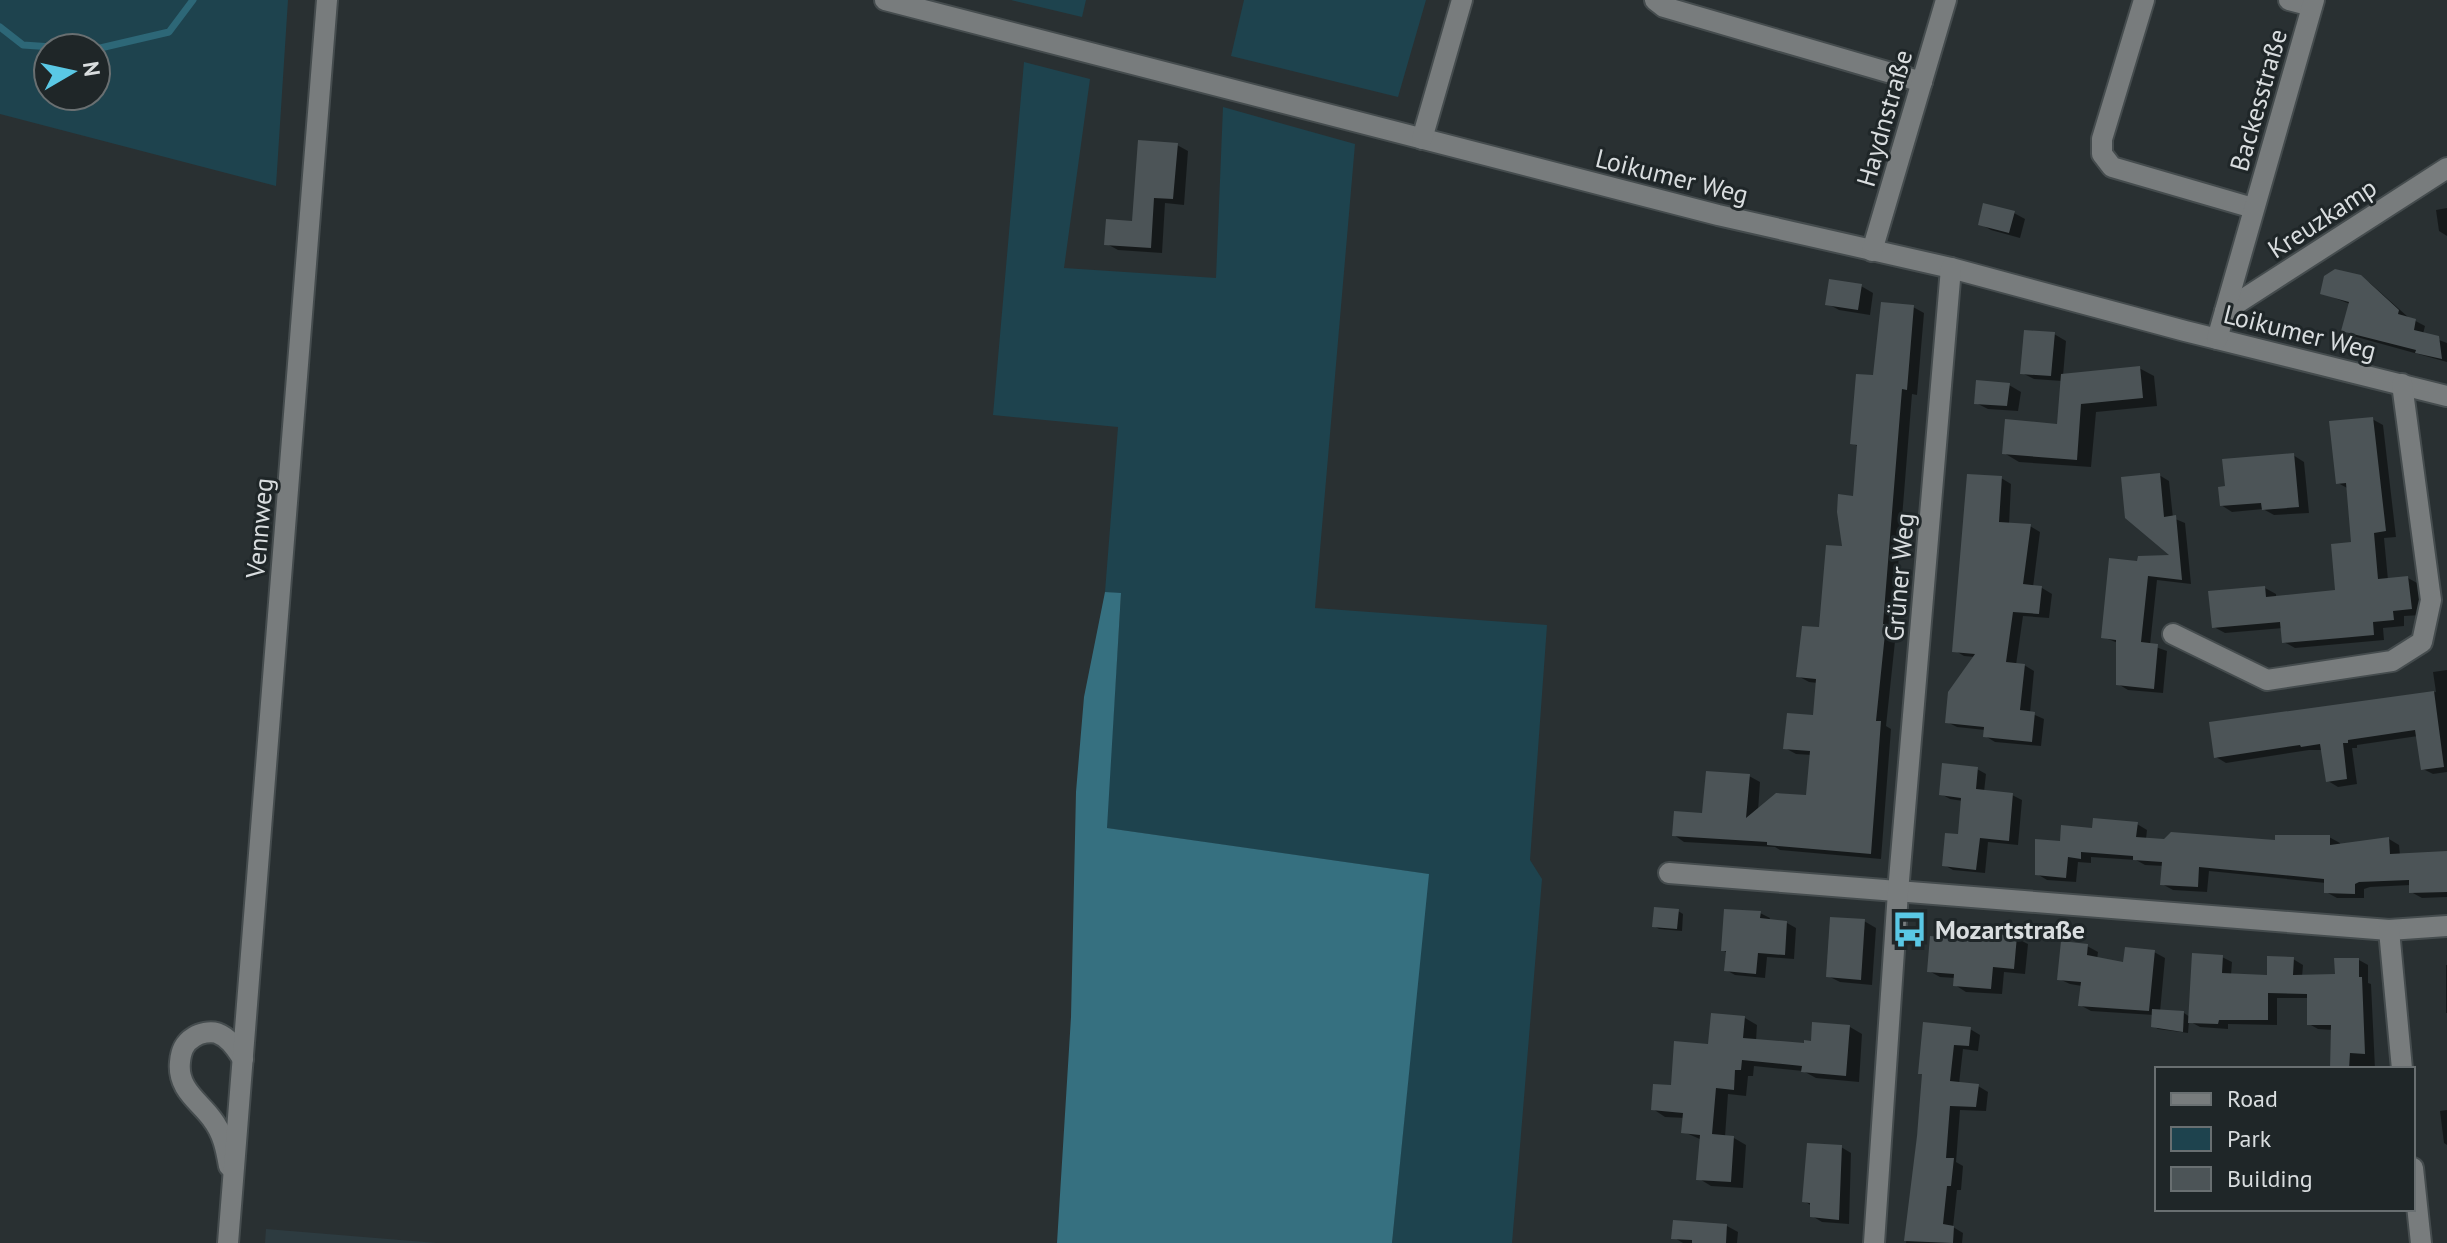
<svg xmlns="http://www.w3.org/2000/svg" width="2447" height="1243" font-family="'PT Sans',sans-serif">
<style>
.built{fill:#2d3b40}
.green{fill:#1e434e;fill-rule:evenodd}
.forest{fill:#367080}
.shadow{fill:#0007}
.lines{fill:none;stroke-linecap:round;stroke-linejoin:round}
.stream{stroke:#2d6777;stroke-width:7}
.building{fill:#4c5457}
.minor-casing{stroke:#454c4e;stroke-width:24}
.minor{stroke:#787c7d;stroke-width:20}
.labels{text-anchor:middle;dominant-baseline:central;stroke-width:6;stroke-linejoin:round;paint-order:stroke}
.street-label{font-size:26px;fill:#d9dddf;stroke:#1f2628}
.poi-label{font-size:26px;font-weight:bold;fill:#d9dddf;stroke:#1f2628;text-anchor:start}
</style>
<rect width="100%" height="100%" fill="#293032"/>
<!-- built -->
<polygon class="built" points="266,1229 437,1243 265,1243"/>
<!-- green -->
<g class="green">
<path d="M0 0H288L276 186 0 114ZM96 48V96H48V48Z"/>
<polygon points="1011,0 1086,0 1082,17"/>
<polygon points="1244,0 1426,0 1398,97 1231,56"/>
<polygon points="1024,62 1090,79 1064,268 1216,278 1223,107 1355,144 1315,608 1547,625 1530,860 1542,879 1512,1243 1392,1243 1428,874 1106,828 1121,594 1105,592 1118,427 993,415"/>
</g>
<!-- forest -->
<polygon class="forest" points="1105,592 1121,593 1107,828 1429,874 1392,1243 1057,1243 1071,1017 1076,792 1084,697"/>
<!-- shadow -->
<g class="shadow">
<polygon points="1177,145 1188,151 1184,205 1165,203 1162,253 1118,250 1107,244 1134,223"/>
<polygon points="2447,208 2447,236 2439,231 2436,210"/>
<polygon points="2014,213 2025,219 2020,238 1991,230 1980,224"/>
<polygon points="2360,277 2370,283 2408,317 2425,326 2423,334 2447,343 2447,362 2353,336 2344,330 2350,304 2322,293"/>
<polygon points="1861,286 1873,293 1870,315 1839,310 1828,304"/>
<polygon points="1913,307 1924,313 1917,395 1912,394 1893,630 1896,632 1886,726 1891,729 1881,859 1780,850 1775,847 1684,842 1674,835 1704,815 1749,776 1760,782 1758,811 1808,798 1812,755 1796,754 1785,748 1815,718 1818,683 1809,682 1798,676 1821,629 1844,548 1855,498 1859,447 1852,443"/>
<polygon points="2054,334 2066,341 2063,376 2139,368 2154,376 2157,406 2096,412 2091,467 2019,462 2004,453 2059,426 2062,381 2034,379 2022,373"/>
<polygon points="2009,385 2021,392 2018,411 1988,409 1976,403"/>
<polygon points="2372,419 2383,425 2396,537 2384,538 2388,580 2408,578 2419,584 2422,615 2404,616 2404,626 2383,628 2384,640 2295,648 2284,642 2283,628 2225,633 2214,627 2265,588 2276,594 2276,598 2337,592 2353,544 2349,489 2338,483"/>
<polygon points="2293,455 2304,462 2309,513 2274,515 2263,509 2232,512 2221,505"/>
<polygon points="2159,475 2169,481 2173,518 2185,523 2191,584 2157,580 2150,645 2167,651 2163,693 2128,690 2118,684 2118,643 2103,637 2139,564 2174,557 2127,517"/>
<polygon points="2001,478 2011,484 2009,525 2030,526 2040,532 2033,587 2042,588 2052,594 2049,618 2023,616 2016,665 2024,665 2034,671 2030,713 2044,719 2041,746 1995,742 1985,736 1985,730 1957,727 1947,722 1975,657 1964,656 1954,650"/>
<polygon points="2447,670 2447,772 2433,774 2423,769 2418,736 2357,745 2357,748 2352,748 2357,784 2338,787 2328,781 2323,750 2309,750 2226,763 2216,757 2211,724 2436,692 2433,672"/>
<polygon points="1977,769 1986,774 1984,792 2012,795 2022,800 2018,845 1988,842 1985,873 1953,870 1944,865 1960,837 1963,801 1950,799 1941,794"/>
<polygon points="2137,824 2147,830 2146,839 2277,843 2329,837 2340,843 2340,846 2389,839 2399,845 2400,855 2447,856 2447,897 2422,898 2411,892 2411,885 2370,887 2364,889 2364,898 2337,898 2326,892 2326,883 2209,871 2207,892 2173,890 2162,884 2164,866 2145,865 2136,860 2091,857 2091,863 2078,862 2076,882 2047,880 2037,874 2062,843 2094,830"/>
<polygon points="1678,911 1683,914 1682,931 1659,929 1654,926"/>
<polygon points="1760,913 1770,918 1769,921 1787,923 1796,928 1794,959 1767,957 1765,978 1735,975 1726,970 1727,953 1723,950"/>
<polygon points="1864,921 1876,928 1872,985 1840,982 1828,976"/>
<polygon points="2016,938 2028,944 2025,974 2004,972 2002,994 1966,992 1955,985 1955,978 1940,977 1929,971 1985,943"/>
<polygon points="2087,946 2098,952 2097,959 2125,964 2154,952 2165,958 2160,1012 2184,1013 2190,1017 2222,957 2232,962 2231,975 2269,977 2293,959 2303,965 2302,977 2337,976 2359,960 2368,965 2368,983 2371,984 2375,1069 2332,1069 2333,1030 2318,1029 2309,1024 2309,998 2277,998 2277,1025 2228,1024 2228,1029 2200,1027 2189,1021 2188,1033 2158,1029 2153,1026 2154,1015 2091,1011 2080,1005 2082,986 2070,984 2059,979"/>
<rect x="2446" y="965" width="1" height="48"/>
<polygon points="1745,1018 1757,1025 1756,1041 1805,1045 1850,1027 1862,1034 1859,1082 1816,1078 1803,1071 1754,1066 1753,1076 1748,1076 1746,1096 1728,1094 1725,1137 1734,1138 1746,1145 1743,1188 1711,1186 1698,1178 1702,1140 1684,1132 1685,1118 1665,1117 1653,1109 1710,1046"/>
<polygon points="1970,1029 1980,1035 1978,1051 1963,1049 1959,1084 1978,1086 1988,1092 1986,1111 1960,1110 1956,1162 1963,1166 1961,1190 1957,1190 1953,1227 1963,1233 1962,1243 1906,1243 1924,1075"/>
<polygon points="2447,1110 2447,1145 2444,1143 2440,1111"/>
<polygon points="1841,1147 1851,1153 1849,1224 1822,1222 1812,1216 1812,1206 1804,1201"/>
<polygon points="1727,1226 1738,1232 1737,1243 1683,1243 1673,1237"/>
</g>
<g class="lines">
<!-- stream -->
<g class="stream">
<polyline points="0,27 23,45 67,48"/>
<polyline points="96,49 169,32 193,0"/>
</g>
</g>
<!-- building -->
<g class="building">
<polygon points="1138,140 1178,143 1173,199 1154,198 1151,248 1104,245 1106,219 1132,221"/>
<polygon points="1983,203 2015,211 2009,233 1978,225"/>
<polygon points="2335,269 2361,275 2399,310 2398,314 2416,319 2414,330 2439,336 2442,359 2415,353 2416,350 2341,331 2349,302 2320,294 2324,276"/>
<polygon points="1829,279 1862,284 1858,310 1825,305"/>
<polygon points="1881,302 1914,305 1907,390 1902,389 1883,624 1886,624 1876,721 1881,721 1871,854 1767,845 1767,842 1672,836 1674,811 1702,813 1706,771 1750,774 1746,818 1776,793 1806,795 1810,751 1783,749 1787,713 1813,715 1816,679 1796,677 1802,626 1819,627 1826,545 1842,546 1837,512 1838,494 1853,496 1857,445 1850,444 1856,374 1873,375"/>
<polygon points="2024,330 2055,332 2051,376 2020,374"/>
<polygon points="2140,366 2143,398 2081,404 2077,460 2002,454 2005,419 2057,424 2061,374"/>
<polygon points="1976,380 2010,383 2007,406 1974,404"/>
<polygon points="2373,417 2386,531 2374,533 2378,579 2408,576 2412,609 2393,611 2394,620 2373,622 2374,635 2341,638 2282,643 2280,622 2212,628 2208,591 2265,586 2266,597 2335,590 2331,544 2351,542 2346,483 2336,484 2329,421"/>
<polygon points="2294,453 2299,507 2262,510 2261,503 2220,506 2218,487 2225,486 2222,459"/>
<polygon points="2160,473 2164,517 2176,515 2182,580 2148,576 2141,642 2158,644 2154,689 2116,685 2116,640 2101,638 2109,558 2137,561 2138,556 2169,555 2125,518 2121,477"/>
<polygon points="1967,474 2002,476 1999,522 2031,524 2023,584 2042,586 2039,614 2013,612 2006,662 2025,664 2020,710 2035,712 2032,742 1983,737 1984,727 1945,723 1948,692 1975,654 1952,652"/>
<polygon points="2434,691 2444,767 2421,770 2415,730 2348,740 2348,743 2343,743 2347,779 2326,782 2320,744 2301,747 2300,745 2214,758 2209,722"/>
<polygon points="1942,763 1978,767 1976,789 2013,793 2009,841 1980,838 1976,870 1942,866 1945,833 1958,834 1961,798 1939,795"/>
<polygon points="2093,818 2138,822 2136,837 2164,839 2171,832 2275,840 2275,835 2330,835 2330,845 2389,837 2390,854 2447,851 2447,892 2409,893 2409,880 2359,882 2355,884 2355,894 2324,893 2324,879 2199,867 2198,887 2160,885 2162,862 2133,860 2133,856 2081,852 2081,859 2068,857 2066,878 2035,875 2035,839 2060,841 2061,825 2092,828"/>
<polygon points="1654,907 1679,909 1677,929 1652,927"/>
<polygon points="1724,909 1761,911 1760,918 1787,921 1785,955 1758,953 1756,974 1724,971 1726,951 1721,951"/>
<polygon points="1830,917 1865,919 1861,980 1826,977"/>
<polygon points="1984,933 2017,936 2014,969 1993,967 1991,989 1953,986 1954,974 1927,972 1930,936 1983,941"/>
<polygon points="2061,941 2088,944 2087,955 2123,962 2125,947 2155,950 2149,1011 2078,1006 2081,982 2057,980"/>
<polygon points="2192,953 2223,955 2222,973 2267,975 2267,956 2294,957 2293,975 2335,974 2334,958 2359,958 2359,977 2362,977 2365,1054 2350,1053 2349,1069 2330,1069 2331,1025 2307,1025 2307,994 2268,993 2268,1020 2219,1020 2218,1024 2188,1023"/>
<polygon points="2152,1009 2184,1011 2183,1032 2151,1027"/>
<polygon points="1711,1013 1745,1016 1743,1038 1804,1043 1804,1040 1811,1041 1812,1022 1850,1025 1846,1076 1801,1072 1802,1066 1742,1060 1741,1070 1735,1070 1734,1090 1716,1088 1712,1134 1734,1136 1731,1182 1696,1180 1700,1135 1681,1133 1683,1113 1651,1110 1653,1084 1671,1085 1674,1041 1708,1044"/>
<polygon points="1923,1022 1971,1027 1969,1046 1954,1045 1950,1081 1979,1084 1976,1107 1950,1106 1946,1158 1954,1158 1951,1186 1947,1186 1943,1224 1954,1226 1953,1243 1904,1241 1917,1136 1922,1074 1918,1074"/>
<polygon points="1807,1143 1842,1145 1839,1220 1810,1217 1810,1203 1802,1202"/>
<polygon points="1673,1220 1727,1224 1726,1243 1692,1243 1692,1240 1671,1239"/>
</g>
<g class="lines">
<defs>
<g id="minor">
<polyline points="885,0 1718,215 1951,268 2185,331 2447,396"/>
<polyline points="1655,0 1664,7 1922,82"/>
<polyline points="2144,0 2102,139 2102,154 2112,167 2253,208"/>
<polyline points="2289,0 2312,6"/>
<polyline points="1422,139 1462,0"/>
<polyline points="1872,251 1946,0"/>
<polyline points="2225,311 2447,168"/>
<polyline points="2217,339 2314,0"/>
<polyline points="2173,634 2267,680 2392,661 2422,642 2431,600 2402,384"/>
<polyline points="1669,873 2389,930 2447,926"/>
<polyline points="2389,930 2402,1069"/>
<path d="M229 1166C226 1149 223 1133 212 1119 199 1101 177 1089 180 1062 181 1051 184 1043 194 1037 200 1033 210 1031 217 1033 230 1038 236 1049 243 1059"/>
<polyline points="2413,1168 2421,1243"/>
<polyline points="228,1243 327,0"/>
<polyline points="1874,1243 1898,892 1951,268"/>
</g>
</defs>
<!-- minor casing -->
<use href="#minor" class="minor-casing"/>
<!-- minor -->
<use href="#minor" class="minor"/>
</g>
<!-- icons -->
<defs>
<symbol id="bus-bare" viewBox="-9 -9 18 18"><path d="M-5-6H5V4H4V6H2V4H-2V6H-4V4H-5ZM-3.5-4V0h7V-4ZM-3.5 1.2v1.5H-2V1.2ZM2 1.2v1.5H3.5V1.2Z" fill="#5ac8e5" stroke="#1f2628" stroke-width="2.5" paint-order="stroke"/></symbol>
</defs>
<g fill-rule="evenodd">
<use href="#bus-bare" x="1884" y="904" width="51" height="51"/>
</g>
<g class="labels">
<!-- street labels -->
<g class="street-label">
<text transform="translate(2258 100) rotate(-74)">Backesstraße</text>
<text transform="translate(1884 118) rotate(-74)">Haydnstraße</text>
<text transform="translate(1672 176) rotate(14)">Loikumer Weg</text>
<text transform="translate(2322 218) rotate(-33)">Kreuzkamp</text>
<text transform="translate(2300 332) rotate(14)">Loikumer Weg</text>
<text transform="translate(259 528) rotate(-85)">Vennweg</text>
<text transform="translate(1899 577) rotate(-85)">Grüner Weg</text>
</g>
<!-- poi labels -->
<g class="poi-label">
<text x="1935" y="929">Mozartstraße</text>
</g>
</g>
<!-- legend -->
<rect x="2155" y="1067" width="260" height="144" fill="#1f2628" stroke="#696f71" stroke-width="2"/>
<rect x="2171" y="1093" width="40" height="12" fill="#787c7d" stroke="#696f71" stroke-width="2"/>
<text x="2227" y="1107" font-size="24" fill="#d9dddf">Road</text>
<rect x="2171" y="1127" width="40" height="24" fill="#1e434e" stroke="#696f71" stroke-width="2"/>
<text x="2227" y="1147" font-size="24" fill="#d9dddf">Park</text>
<rect x="2171" y="1167" width="40" height="24" fill="#4c5457" stroke="#696f71" stroke-width="2"/>
<text x="2227" y="1187" font-size="24" fill="#d9dddf">Building</text>
<!-- north arrow -->
<g transform="translate(72 72) rotate(81)"><circle r="38" fill="#1f2628" stroke="#696f71" stroke-width="2"/>
<path d="M0-6L14 30L0 20L-14 30Z" fill="#5ac8e5"/>
<text y="-12" font-size="22" font-weight="bold" text-anchor="middle" fill="#d9dddf">N</text>
</g>
</svg>
